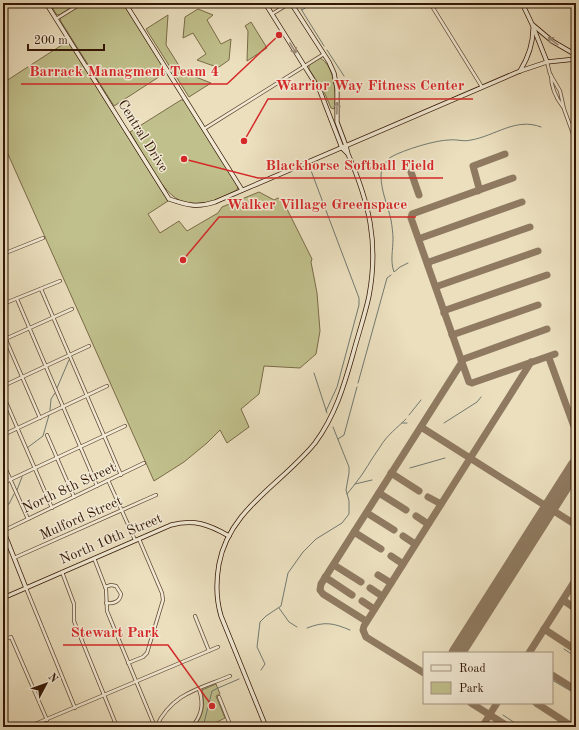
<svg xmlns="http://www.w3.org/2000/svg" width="579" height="730" font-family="'Old Standard TT',serif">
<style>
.green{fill:#c0c08c;stroke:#7a6b48}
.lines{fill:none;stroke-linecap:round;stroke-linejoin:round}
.stream{stroke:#717971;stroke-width:1}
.taxiway{stroke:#8f7a61;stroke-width:7}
.runway{stroke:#8f7a61;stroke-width:17}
.street-casing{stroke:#614832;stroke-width:4}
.secondary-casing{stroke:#331604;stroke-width:5}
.street{stroke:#f2ead5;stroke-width:2.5}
.secondary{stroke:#f2ead5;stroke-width:3.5}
.oneway{stroke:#9c8b77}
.labels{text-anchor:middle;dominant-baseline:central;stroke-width:3;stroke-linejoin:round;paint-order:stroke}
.street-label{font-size:14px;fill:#331604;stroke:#f2ead5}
.leader{fill:none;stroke:#d62828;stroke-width:1.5}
.callout-dot{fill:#d62828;stroke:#f2ead5;stroke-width:1.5}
.callout-label{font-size:15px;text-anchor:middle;font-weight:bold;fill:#d62828;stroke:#f2ead5;stroke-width:3;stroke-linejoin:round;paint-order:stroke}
</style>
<rect width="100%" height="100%" fill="#ebdfbe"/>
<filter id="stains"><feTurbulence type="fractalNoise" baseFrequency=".005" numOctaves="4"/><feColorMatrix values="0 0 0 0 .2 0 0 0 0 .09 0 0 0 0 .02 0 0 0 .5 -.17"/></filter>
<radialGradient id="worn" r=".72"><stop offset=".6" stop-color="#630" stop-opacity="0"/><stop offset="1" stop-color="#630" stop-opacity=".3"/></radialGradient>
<!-- green -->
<g class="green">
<polygon points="50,3 78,3 59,15 56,14"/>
<polygon points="84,3 123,3 166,71 165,73 114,106 60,20 61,17"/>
<polygon points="198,9 213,15 207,20 221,44 231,39 229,60 219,67 211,65 197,60 206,54 193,33 183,38 185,17"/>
<polygon points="168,15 166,45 183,72 211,83 189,97 146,29"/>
<polygon points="251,22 267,48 247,61 248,31 245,26"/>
<polygon points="68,41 168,201 148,214 160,233 179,221 187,231 218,213 222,207 259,192 274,200 278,198 283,201 312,259 311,262 317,293 320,331 316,354 300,368 264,366 259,394 241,409 249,427 227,443 220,430 207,443 184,462 154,481 3,143 3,83"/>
<path d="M320 58C334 65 338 96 334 109L331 108 325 94 309 69V65Z"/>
<path d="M181 100H184L238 186 237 190C226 195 212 204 199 204 190 204 180 202 173 196 158 184 141 150 130 132Z"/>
<path d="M216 684 220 694 216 696 225 718 211 725 212 727H194C204 715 205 705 202 690Z"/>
</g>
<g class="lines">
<!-- stream -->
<g class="stream">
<polyline points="301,9 324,46"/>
<polyline points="302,10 313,3"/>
<polyline points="327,50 344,76"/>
<polyline points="310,168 359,298 359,305 337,387 326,411"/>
<path d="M408 263 400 267 394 272C390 261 393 250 393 239 393 233 392 226 391 220 388 206 381 191 381 176 381 169 385 161 391 157 403 150 436 140 449 140 456 139 464 142 471 140 495 136 516 117 541 127"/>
<polyline points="314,373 327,413"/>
<polyline points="358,383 387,278 391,275"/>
<polyline points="57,388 69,360"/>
<polyline points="50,410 51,399 55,393"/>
<polyline points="409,415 421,400"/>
<polyline points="402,423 407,423"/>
<polyline points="444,423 477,402 481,397"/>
<polyline points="338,439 344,435 357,387"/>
<polyline points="27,448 43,436 49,415"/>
<polyline points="410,468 445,458"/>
<path d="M355 484C365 472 371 459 380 447 387 435 397 428 406 419"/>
<polyline points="17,490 22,477"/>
<polyline points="347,494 355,484 372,480"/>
<polyline points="3,507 9,504 14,494"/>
<polyline points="3,572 7,592"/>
<polyline points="279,608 289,622 297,627"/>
<polyline points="3,618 7,599"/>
<path d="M307 628C325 621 333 623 350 630"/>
<polyline points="564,649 576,657"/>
<polyline points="261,670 265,664 257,647 260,622 266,616 281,606 288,573 303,552 316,539 342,523 349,514 349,501 346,490 349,473 349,467 333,427"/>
<polyline points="552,680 576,694"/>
<polyline points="503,715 521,727"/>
<polyline points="203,727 212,691 218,688 239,679"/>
</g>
<!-- taxiway -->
<g class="taxiway">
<polyline points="411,172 419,195"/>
<polyline points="513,178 412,214 411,218 469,382 472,383 555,354"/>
<polyline points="478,191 479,188 473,166 505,154"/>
<polyline points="421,238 522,202"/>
<polyline points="428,265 429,262 530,227"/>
<polyline points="438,286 538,251"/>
<polyline points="444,313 446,310 547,275"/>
<polyline points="452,335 538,305"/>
<polyline points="549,358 576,432"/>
<polyline points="461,360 547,329"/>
<polyline points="421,427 576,525"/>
<polyline points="391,473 419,491"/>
<polyline points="379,493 406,510"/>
<polyline points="428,497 441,504"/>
<polyline points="367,513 394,530"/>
<polyline points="416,516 428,524"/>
<polyline points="354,532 381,549"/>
<polyline points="403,536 415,544"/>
<polyline points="391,556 403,564"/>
<polyline points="334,565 361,582"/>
<polyline points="378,575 391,583"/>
<polyline points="325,577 352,595"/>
<polyline points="370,588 382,596"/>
<polyline points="563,600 576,609"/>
<polyline points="362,601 374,609"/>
<polyline points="366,621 323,594 320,590 321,584 462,362"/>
<polyline points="544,629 576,650"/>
<polyline points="529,653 576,579"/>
<polyline points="424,673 366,637 363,630 364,626 531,362"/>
<polyline points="552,675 576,690"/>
<polyline points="471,703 509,727"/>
<polyline points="536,703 570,725"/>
<polyline points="482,727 497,703"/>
</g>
<!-- runway -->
<polyline class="runway" points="457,653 576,466"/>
<defs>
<g id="street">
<polyline points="430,3 482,87"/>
<polyline points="272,14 290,3"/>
<polyline points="56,19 82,3"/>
<polyline points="547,62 550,74 560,91 564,109 576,142"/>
<path d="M551 75C551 86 556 98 563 107"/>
<polyline points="204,129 324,54"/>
<polyline points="3,254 43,238"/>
<polyline points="41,289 121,475"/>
<polyline points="17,299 97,486"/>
<polyline points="3,304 60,281"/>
<polyline points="3,333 40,418"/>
<polyline points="3,340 72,309"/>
<polyline points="3,386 89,346"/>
<polyline points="3,395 52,508"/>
<polyline points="3,435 107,386"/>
<polyline points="47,435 74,497"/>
<polyline points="3,463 28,519"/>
<polyline points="108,480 135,540"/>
<polyline points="3,483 125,426"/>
<polyline points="3,531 144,463"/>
<polyline points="14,558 156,495"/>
<polyline points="94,558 106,589 107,611 155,727"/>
<polyline points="62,572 74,604 74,621 76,626 117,727"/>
<path d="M105 587 111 585 116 586 121 594C120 602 113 604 106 603"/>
<polyline points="26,588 75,708"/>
<polyline points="195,616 209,651"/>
<polyline points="3,640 11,637 47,720"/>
<polyline points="128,663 143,657 147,653 163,600 162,593 139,539"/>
<polyline points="219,697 231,727"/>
<polyline points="28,727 218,647"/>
<path d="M156 727C172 693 199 689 230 676"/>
<path d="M192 727C202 715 204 704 199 689"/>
</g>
<g id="secondary">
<path d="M46 3 169 199C187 205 197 208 215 202L520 71 547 62 576 59"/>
<polyline points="125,3 242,190"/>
<polyline points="265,3 320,91 342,148 347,153"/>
<polyline points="522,3 532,24 547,62"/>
<polyline points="533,25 552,41 576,55"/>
<path d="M520 71C528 58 533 45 533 29"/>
<polyline points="3,530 26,588"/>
<path d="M3 598 171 525C194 519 208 524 229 536"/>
<path d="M266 727 221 616C216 599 216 581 219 564 229 509 282 484 315 443 335 416 344 386 353 354 358 335 365 315 369 296 379 243 369 202 348 154L346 146 337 122V89L334 73 329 62 291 3"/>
</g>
</defs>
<!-- street casing -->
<use href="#street" class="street-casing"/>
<!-- secondary casing -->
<use href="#secondary" class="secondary-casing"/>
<!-- street -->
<use href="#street" class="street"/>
<!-- secondary -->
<use href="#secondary" class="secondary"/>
</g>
<!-- one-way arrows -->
<defs><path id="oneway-shaft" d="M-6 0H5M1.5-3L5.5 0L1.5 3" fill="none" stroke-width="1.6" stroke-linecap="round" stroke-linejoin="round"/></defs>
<g class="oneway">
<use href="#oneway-shaft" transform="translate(553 41) rotate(-144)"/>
<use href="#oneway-shaft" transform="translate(293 48) rotate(58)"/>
<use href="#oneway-shaft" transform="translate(337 108) rotate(-89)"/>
</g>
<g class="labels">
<!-- street labels -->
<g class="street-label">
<text transform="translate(143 136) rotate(58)">Central Drive</text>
<text transform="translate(69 488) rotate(-25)">North 8th Street</text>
<text transform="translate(81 518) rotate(-24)">Mulford Street</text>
<text transform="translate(111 539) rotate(-23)">North 10th Street</text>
</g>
</g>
<!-- callouts -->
<path class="leader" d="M279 35L227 84H21M244 141L268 99H473M184 159L258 178H443M183 260L219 217H416M212 706L168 645H63"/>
<g class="callout-dot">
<circle cx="279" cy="35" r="4"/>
<circle cx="244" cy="141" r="4"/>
<circle cx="184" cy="159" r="4"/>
<circle cx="183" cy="260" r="4"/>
<circle cx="212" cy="706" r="4"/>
</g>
<g class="callout-label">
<text x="124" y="76">Barrack Managment Team 4</text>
<text x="370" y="90">Warrior Way Fitness Center</text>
<text x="350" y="170">Blackhorse Softball Field</text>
<text x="317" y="209">Walker Village Greenspace</text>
<text x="115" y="637">Stewart Park</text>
</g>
<!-- margin -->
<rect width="579" height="730" fill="none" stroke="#ebdfbe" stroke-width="16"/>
<rect x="4" y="4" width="571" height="722" fill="none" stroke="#331604" stroke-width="2"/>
<rect x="8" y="8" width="563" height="714" fill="none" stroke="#331604"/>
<!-- legend -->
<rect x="423" y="652" width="130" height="52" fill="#f2ead5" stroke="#a69581"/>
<rect x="431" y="665" width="20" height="6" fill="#f2ead5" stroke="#a69581"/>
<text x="459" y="672" font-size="12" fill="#331604">Road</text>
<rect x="431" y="682" width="20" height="12" fill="#c0c08c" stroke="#a69581"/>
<text x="459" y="692" font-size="12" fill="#331604">Park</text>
<!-- north arrow -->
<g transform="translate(46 684) rotate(49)" stroke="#f2ead5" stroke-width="3" paint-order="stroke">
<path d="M0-3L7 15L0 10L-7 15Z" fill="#331604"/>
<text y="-6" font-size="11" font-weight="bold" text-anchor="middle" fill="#331604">N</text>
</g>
<!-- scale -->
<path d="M28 44v6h76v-6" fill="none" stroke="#331604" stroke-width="2"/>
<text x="34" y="44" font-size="12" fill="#331604" stroke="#f2ead5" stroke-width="3" paint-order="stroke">200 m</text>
<rect width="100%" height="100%" filter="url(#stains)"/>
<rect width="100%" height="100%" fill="url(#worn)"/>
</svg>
